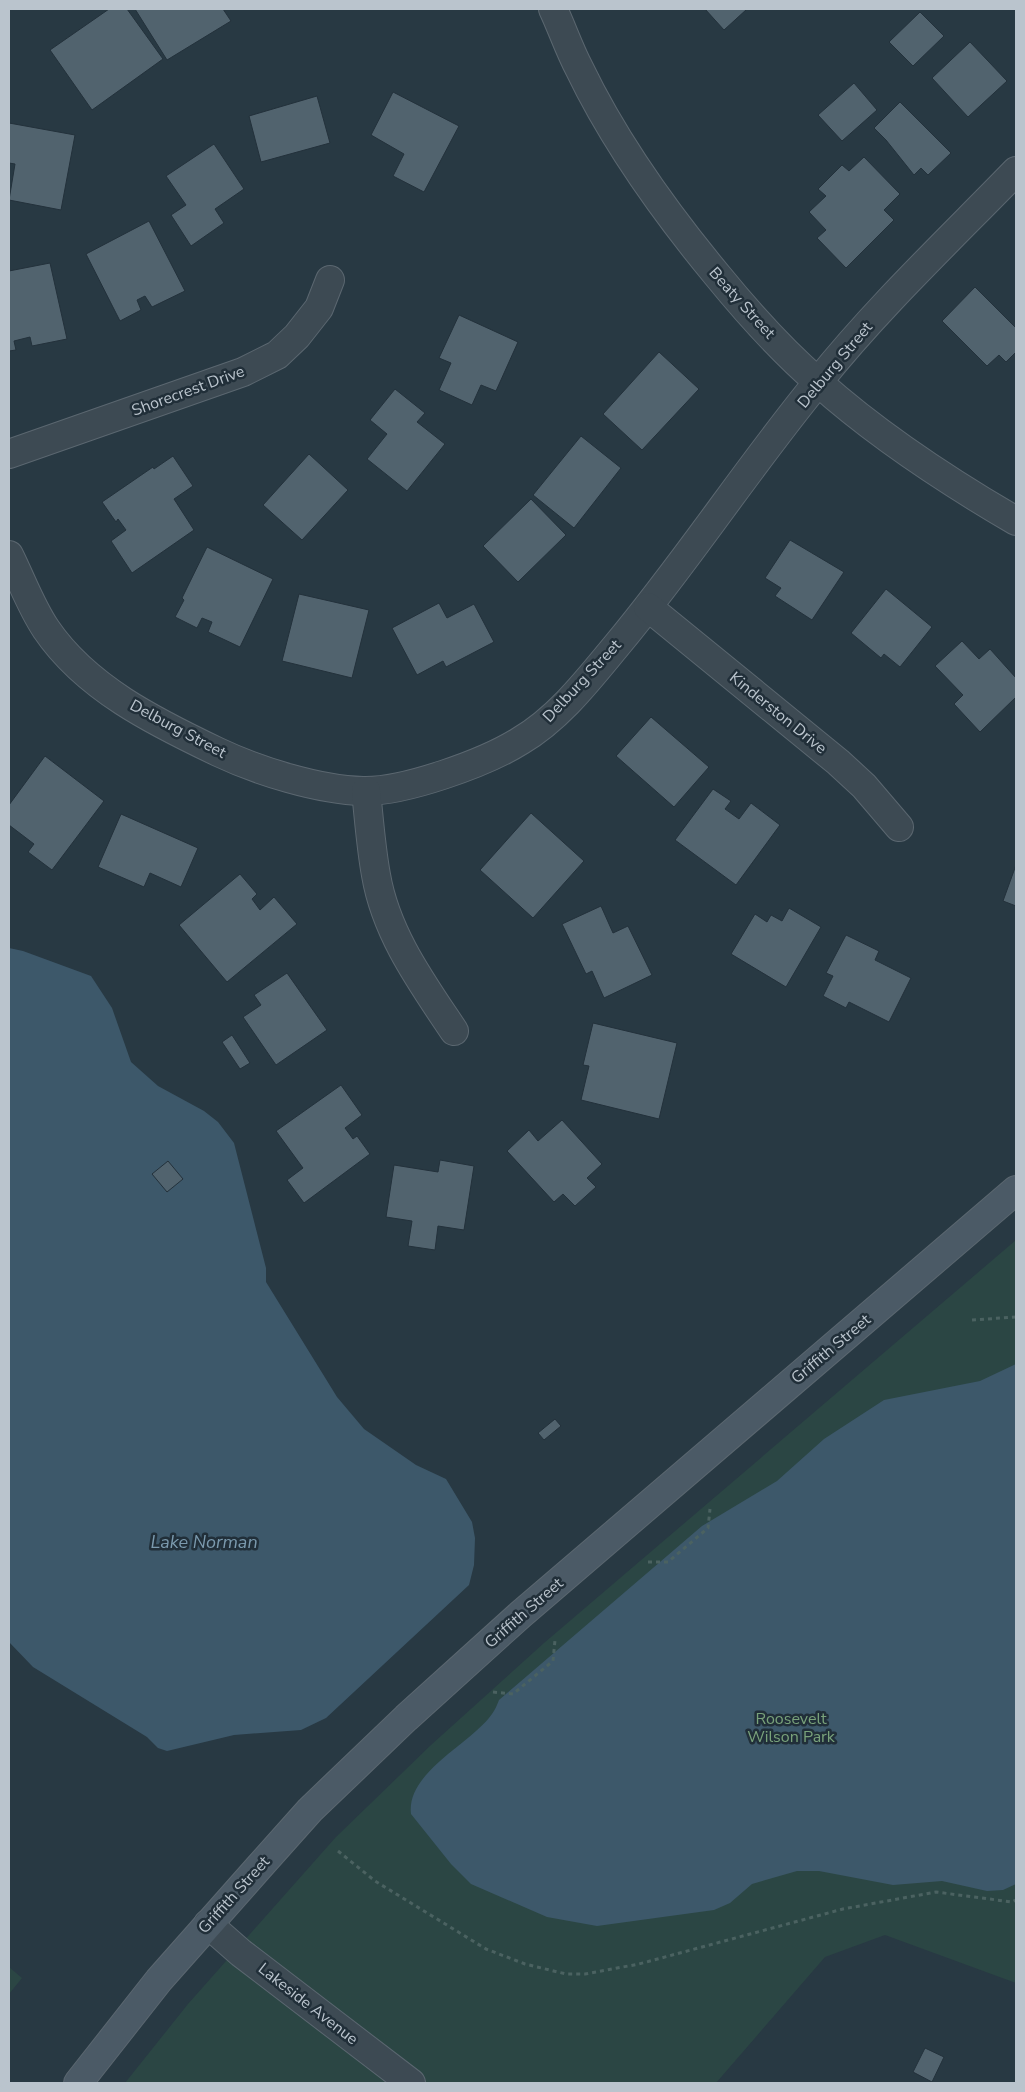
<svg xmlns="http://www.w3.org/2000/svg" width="1025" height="2092" font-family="'Nunito Sans',sans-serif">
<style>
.green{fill:#2b4644}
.water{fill:#3d586a}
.building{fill:#51636e;stroke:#23313b}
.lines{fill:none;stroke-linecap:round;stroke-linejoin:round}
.minor-casing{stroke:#5b6770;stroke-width:30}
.tertiary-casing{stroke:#5b6770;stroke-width:30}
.secondary-casing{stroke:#5b6770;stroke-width:30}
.path{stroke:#4b6261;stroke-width:3;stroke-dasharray:4 4;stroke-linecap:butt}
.minor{stroke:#3d4a53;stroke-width:28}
.tertiary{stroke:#3d4a53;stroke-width:28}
.secondary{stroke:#4b5a66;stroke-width:28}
.labels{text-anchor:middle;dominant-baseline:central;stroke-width:5;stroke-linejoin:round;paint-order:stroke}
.street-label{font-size:16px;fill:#bac4cd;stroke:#212f39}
.park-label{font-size:16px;fill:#79a27b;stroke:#212f39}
.water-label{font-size:18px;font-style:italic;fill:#7b9aae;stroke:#212f39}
</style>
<rect width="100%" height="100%" fill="#283943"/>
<!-- green -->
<g class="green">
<polygon points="1016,1240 1016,1983 885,1935 825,1957 716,2083 125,2083 188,2004 336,1837 431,1745 544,1643"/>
<polygon points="9,1967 22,1978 9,1994"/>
</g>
<!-- water -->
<g class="water">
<polygon points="9,948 23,951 91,976 112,1008 131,1062 158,1086 204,1111 218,1122 234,1143 266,1268 266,1282 337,1397 364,1429 416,1465 446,1479 472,1522 475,1538 474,1565 469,1585 326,1718 301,1730 234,1735 167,1751 158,1748 147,1737 33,1667 9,1642"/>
<path d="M1016 1364V1884L1003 1890 987 1891 942 1881 893 1885 819 1871H797L752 1884 730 1903 714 1910 597 1926 547 1917 471 1884 451 1864 411 1814C406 1772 471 1744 492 1714 495 1710 497 1705 499 1700L702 1526 777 1481 824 1439 884 1400 980 1381Z"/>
</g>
<!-- building -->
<g class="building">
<polygon points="109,9 127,9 163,59 92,110 50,50"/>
<polygon points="135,9 223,9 231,21 167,60"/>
<polygon points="705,9 747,9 724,30"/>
<polygon points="920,12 944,36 913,66 889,42"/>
<polygon points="970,42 1007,81 968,117 932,78"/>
<polygon points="854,83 877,110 842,141 818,115"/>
<polygon points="393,92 459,126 424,192 393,176 404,154 371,135"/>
<polygon points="317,96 330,143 261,162 249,116"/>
<polygon points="900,102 951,153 928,175 921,168 914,175 886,140 874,128"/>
<polygon points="9,123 75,135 61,210 9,200 15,164 9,163"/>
<polygon points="214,144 244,189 215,209 224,223 191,246 171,215 186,205 166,176"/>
<polygon points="864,157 900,194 884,210 894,220 846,268 817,238 826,230 809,212 826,196 818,189 842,165 849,171"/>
<polygon points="149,221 185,291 152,307 145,296 137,300 141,310 120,321 86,254"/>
<polygon points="50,263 67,339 32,346 30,337 14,341 16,350 9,351 9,271"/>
<polygon points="975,287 1016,328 1016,352 1006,362 999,355 987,366 942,321"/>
<polygon points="459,315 518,342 496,391 481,385 472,405 439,390 451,363 439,358"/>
<polygon points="659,352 699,389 642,450 603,414"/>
<polygon points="395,389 425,413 417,422 445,444 407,491 367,459 387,434 370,420"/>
<polygon points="581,436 621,468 574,528 533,495"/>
<polygon points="309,454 348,490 302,540 263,505"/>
<polygon points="173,456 193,486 174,499 194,530 132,573 111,541 126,530 118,519 116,522 102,502 153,467 154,469"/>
<polygon points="531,499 566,535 518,582 483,546"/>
<polygon points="790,540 844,572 812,620 775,596 781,588 765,578"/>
<polygon points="207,547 273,579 240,647 208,632 212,622 202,618 197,628 175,617 184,600 182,598"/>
<polygon points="886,589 932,627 900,667 884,654 881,658 851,633"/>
<polygon points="299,594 369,610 352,678 282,661"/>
<polygon points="439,603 447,618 474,604 494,642 446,667 443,661 417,675 392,628"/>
<polygon points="962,641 979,659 990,649 1016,678 1016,697 980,732 954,704 963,695 935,666"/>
<polygon points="651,717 709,767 674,807 616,756"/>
<polygon points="45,756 104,801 52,870 28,852 34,844 9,825 9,805"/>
<polygon points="713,789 731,801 725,809 739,819 751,803 780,825 736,885 675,840"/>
<polygon points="531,813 584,861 533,918 480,870"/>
<polygon points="121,814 198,848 181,887 150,873 144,887 98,867"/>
<polygon points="1016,865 1016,906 1003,901"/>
<polygon points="240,874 257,894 252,899 260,910 274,897 297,924 227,982 179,925"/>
<polygon points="601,906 613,933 628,926 652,975 604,998 592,971 586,974 562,924"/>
<polygon points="789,908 821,927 786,987 731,954 755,914 767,922 771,915 782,921"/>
<polygon points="846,935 879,951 875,960 911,978 889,1022 849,1002 846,1008 823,996 833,976 826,973"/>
<polygon points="287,973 327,1030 276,1065 243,1017 261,1005 254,995"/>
<polygon points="593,1023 677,1043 659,1119 581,1100 589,1066 583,1065"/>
<polygon points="232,1035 250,1063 240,1069 222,1042"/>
<polygon points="341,1085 362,1115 345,1128 353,1139 357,1136 370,1154 304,1203 287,1180 303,1168 276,1131"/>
<polygon points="562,1120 602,1164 587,1178 596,1187 575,1206 563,1194 554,1202 507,1151 529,1130 538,1141"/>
<polygon points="440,1160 474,1166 464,1230 438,1226 435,1250 408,1246 412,1221 386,1217 394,1165 438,1172"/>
<polygon points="168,1161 183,1179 167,1192 152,1174"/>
<polygon points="555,1419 561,1426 544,1440 538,1433"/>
<polygon points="925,2048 944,2057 932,2082 913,2072"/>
</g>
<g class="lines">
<defs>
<g id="minor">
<polyline points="9,454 243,372 277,355 297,336 319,308 330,280"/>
<path d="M9 555C21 579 31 607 46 629 86 688 155 722 218 752 258 771 319 790 363 791 404 792 485 763 520 741 559 718 588 680 617 645 688 560 748 467 818 382 878 307 949 240 1016 171"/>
<polyline points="648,607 838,762 864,786 899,827"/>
<path d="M366 791C369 819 371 848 376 875 386 934 422 983 454 1031"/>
<polyline points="208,1924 241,1953 411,2083"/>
</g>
<path id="tertiary" d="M553 9C562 28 569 49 579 68 615 143 664 211 717 275 748 313 781 350 818 382 876 434 949 482 1016 521"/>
<polyline id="secondary" points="78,2083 159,1980 260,1866 310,1810 406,1718 520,1615 1016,1190"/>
</defs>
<!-- minor casing -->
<use href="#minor" class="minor-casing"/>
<!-- tertiary casing -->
<use href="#tertiary" class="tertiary-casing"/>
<!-- secondary casing -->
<use href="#secondary" class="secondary-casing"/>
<!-- path -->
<g class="path">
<polyline points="972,1320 1016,1317"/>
<polyline points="648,1562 668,1562 708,1528 710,1509"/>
<polyline points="493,1692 513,1694 553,1661 555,1640"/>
<polyline points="338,1851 375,1881 486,1949 525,1964 566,1974 585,1974 639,1964 843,1909 936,1892 1012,1902 1016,1900"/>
</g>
<!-- minor -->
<use href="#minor" class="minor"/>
<!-- tertiary -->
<use href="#tertiary" class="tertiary"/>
<!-- secondary -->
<use href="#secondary" class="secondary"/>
</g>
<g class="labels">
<!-- street labels -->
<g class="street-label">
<text transform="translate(742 303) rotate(48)">Beaty Street</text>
<text transform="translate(835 365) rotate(-50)">Delburg Street</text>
<text transform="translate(188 391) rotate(-20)">Shorecrest Drive</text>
<text transform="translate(582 681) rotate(-47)">Delburg Street</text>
<text transform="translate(778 713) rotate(39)">Kinderston Drive</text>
<text transform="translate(178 729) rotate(28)">Delburg Street</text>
<text transform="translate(831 1349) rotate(-40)">Griffith Street</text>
<text transform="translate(524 1613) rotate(-41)">Griffith Street</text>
<text transform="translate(234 1895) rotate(-48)">Griffith Street</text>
<text transform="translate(308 2004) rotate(38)">Lakeside Avenue</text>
</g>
<!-- park labels -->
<g class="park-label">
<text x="791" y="1719">Roosevelt<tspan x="791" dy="18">Wilson Park</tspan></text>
</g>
<!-- water labels -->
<g class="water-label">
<text x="204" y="1542">Lake Norman</text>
</g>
</g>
<!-- border -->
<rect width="1025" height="2092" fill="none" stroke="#bac4cd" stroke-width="20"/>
</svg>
